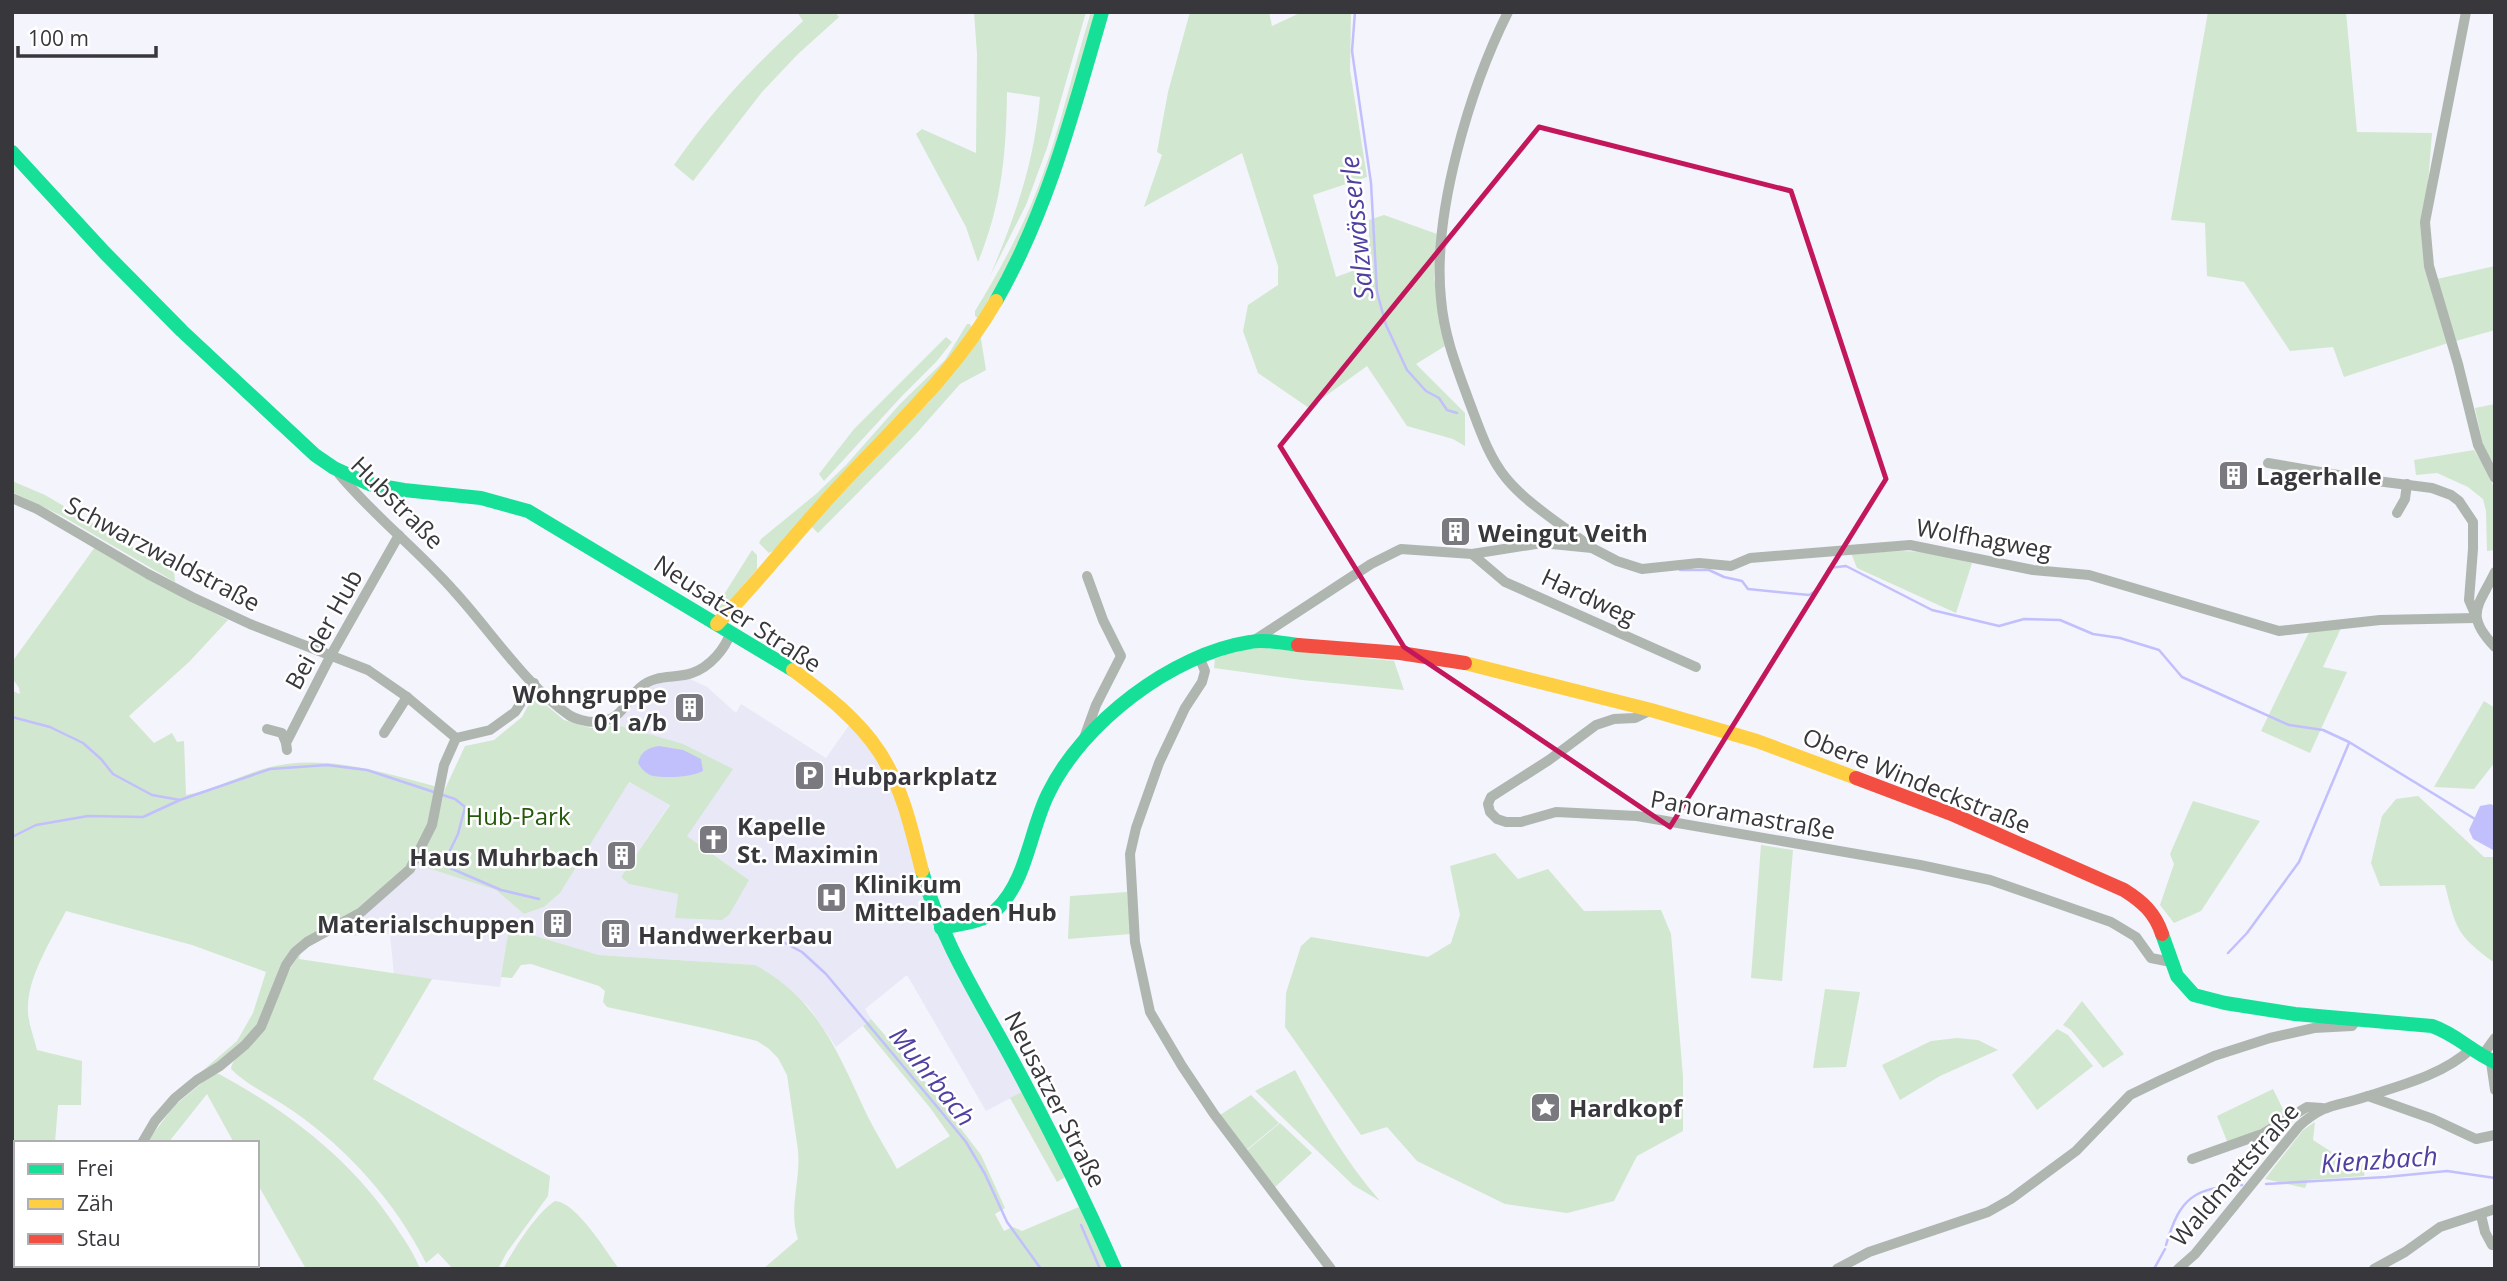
<svg xmlns="http://www.w3.org/2000/svg" width="2507" height="1281" font-family="'Open Sans',sans-serif">
<style>
.built{fill:#e8e8f7}
.green{fill:#d1e7cf}
.water{fill:#c2bffd}
.lines{fill:none;stroke-linecap:round;stroke-linejoin:round}
.stream{stroke:#c2bffd;stroke-width:2.5}
.street{stroke:#afb6b0;stroke-width:10}
.fast{stroke:#16e098;stroke-width:14}
.slow{stroke:#ffcf43;stroke-width:14}
.jam{stroke:#f24e42;stroke-width:14}
.marked{fill:none;stroke:#c2185b;stroke-width:5;stroke-linejoin:round}
.labels{text-anchor:middle;dominant-baseline:central;stroke-width:5;stroke-linejoin:round;paint-order:stroke}
.poi-label{font-size:24px;font-weight:bold;fill:#37373c;stroke:#fff;text-anchor:start}
.street-label{font-size:24px;fill:#37373c;stroke:#fff}
.park-label{font-size:24px;fill:#23590b;stroke:#fff}
.water-label{font-size:26px;font-style:italic;fill:#4f40a1;stroke:#fff}
</style>
<rect width="100%" height="100%" fill="#f4f4fc"/>
<!-- built -->
<polygon class="built" points="688,678 707,687 736,713 741,704 826,758 850,724 884,767 901,804 924,900 1024,1091 986,1111 907,975 865,1009 871,1019 836,1047 808,1006 755,965 599,955 509,928 500,987 394,975 390,934 347,936 346,924 400,884 418,865 496,890 524,914 544,907 560,893 628,782 670,804 621,877 629,884 678,894 675,917 749,880 687,836 642,733 617,725 639,691 652,681"/>
<!-- green -->
<g class="green">
<path d="M797 12H835L839 17 798 54 762 92 693 181 674 165C713 109 753 67 803 21Z"/>
<path d="M974 12H1086L1047 148 1026 205 990 276C1016 214 1034 164 1040 97L1007 92C1006 155 1002 203 978 262L966 227 916 134 922 129 976 153 977 54Z"/>
<path d="M1091 12H1096C1079 75 1063 138 1040 198 1024 240 1000 279 978 318L975 316V311C1000 270 1023 228 1040 182 1061 127 1073 69 1091 12Z"/>
<polygon points="1190,12 1269,12 1272,26 1302,12 1351,12 1350,70 1367,177 1313,195 1336,277 1369,265 1369,220 1384,215 1437,234 1434,278 1445,346 1416,364 1465,413 1465,446 1453,439 1407,426 1367,366 1309,408 1258,373 1243,331 1248,305 1278,285 1278,266 1242,153 1144,207 1162,155 1157,152 1168,92"/>
<polygon points="2208,12 2346,12 2357,132 2432,133 2425,222 2448,343 2344,377 2333,347 2290,351 2244,282 2207,276 2205,223 2171,220"/>
<polygon points="2495,266 2495,330 2456,341 2437,279"/>
<polygon points="967,324 970,324 972,329 956,353 776,549 769,553 759,543 761,539 816,494 846,465 900,404 945,360"/>
<polygon points="980,333 986,370 960,384 914,436 818,533 811,526 929,402"/>
<polygon points="946,337 952,342 936,362 901,397 824,481 819,474 854,429"/>
<polygon points="2495,404 2495,467 2483,445 2475,408"/>
<polygon points="2474,450 2487,471 2495,490 2495,550 2487,551 2486,511 2483,499 2468,487 2437,473 2416,475 2414,460"/>
<polygon points="12,481 45,495 174,571 175,582 62,516 12,492"/>
<path d="M95 547 142 576 228 620 189 662 129 716 154 743 172 733 177 742 184 741 186 795C213 790 237 777 263 769 321 752 381 772 438 787L432 815 409 863 354 912 304 941 259 1024 233 1051 186 1085 237 1041 253 1013 266 972 192 945 66 911C51 941 26 978 28 1013 29 1025 34 1038 37 1050L82 1061 81 1105H58L55 1143H16V1265H93V1269H12V691L20 694 19 688 12 678V662Z"/>
<polygon points="752,550 757,555 757,569 721,611 713,612"/>
<polygon points="1902,551 1927,552 1972,563 1956,613 1857,568 1851,553"/>
<polygon points="2341,628 2323,667 2347,672 2310,753 2261,731 2309,632"/>
<polygon points="1257,647 1394,661 1404,690 1302,680 1214,668 1215,659 1242,648"/>
<polygon points="534,695 564,720 591,728 617,725 683,744 733,769 687,836 749,880 729,915 722,920 675,918 678,894 629,884 621,877 670,805 629,782 560,893 544,907 524,914 496,890 418,865 435,829 445,789 465,746 494,740 522,717"/>
<polygon points="2484,701 2495,708 2495,762 2474,789 2434,787"/>
<path d="M2418 796 2484 857H2495V963C2457 936 2456 929 2445 885L2380 886 2371 863 2382 816 2396 799Z"/>
<polygon points="2193,801 2260,821 2201,911 2174,923 2160,905 2174,864 2170,854"/>
<polygon points="1761,845 1793,850 1782,981 1751,978"/>
<polygon points="1495,853 1518,879 1548,869 1584,911 1661,910 1671,934 1683,1076 1683,1131 1637,1156 1614,1201 1567,1213 1505,1204 1417,1161 1387,1127 1361,1135 1285,1027 1286,993 1301,946 1311,937 1428,957 1451,943 1460,915 1450,866"/>
<polygon points="1127,892 1131,934 1068,939 1070,896"/>
<path d="M509 928 599 955 755 965C819 999 839 1056 868 1117 877 1135 888 1152 897 1169L950 1136 931 1109 863 1026 871 1019 926 1083 981 1155 1005 1208 995 1214 1004 1231 1013 1227 1022 1231 1079 1207 1108 1269H763L798 1239C788 1209 801 1181 798 1150L787 1075 778 1058 768 1048 757 1041 713 1030 607 1007 603 1002 605 991 599 986 531 964 521 965 512 978 501 977Z"/>
<path d="M301 951 299 959 432 979 373 1079 550 1176 548 1196 507 1252 498 1269H453L438 1253 426 1263C396 1203 348 1149 293 1111 273 1097 248 1086 231 1069 233 1055 248 1051 254 1040 271 1011 282 979 301 951Z"/>
<polygon points="1825,989 1860,992 1846,1067 1813,1068"/>
<polygon points="2082,1001 2124,1054 2103,1068 2071,1030 2063,1025"/>
<polygon points="2057,1029 2068,1035 2093,1066 2037,1110 2012,1075"/>
<polygon points="1957,1038 1978,1040 1998,1050 1940,1076 1900,1100 1882,1065 1931,1041"/>
<path d="M1295 1070C1320 1117 1345 1161 1380 1201L1353 1185 1255 1091Z"/>
<path d="M213 1074H219C289 1112 352 1160 396 1227 405 1241 414 1253 420 1269H306L257 1183V1143H234L207 1094 168 1143H146L175 1105Z"/>
<polygon points="2273,1089 2286,1115 2229,1146 2217,1116"/>
<polygon points="1024,1091 1065,1177 1057,1182 1010,1098"/>
<polygon points="1251,1095 1279,1123 1245,1151 1220,1115"/>
<polygon points="2315,1122 2313,1140 2344,1160 2366,1165 2364,1176 2308,1180 2305,1188 2265,1179 2303,1130"/>
<polygon points="1280,1123 1312,1153 1273,1189 1245,1152"/>
<path d="M555 1201C576 1202 606 1251 619 1269H503C514 1249 536 1213 555 1201Z"/>
</g>
<!-- water -->
<g class="water">
<path d="M659 746 683 750 701 759 703 771C694 777 661 779 650 775 644 772 641 768 638 763 641 751 648 748 659 746Z"/>
<polygon points="2491,804 2495,807 2495,851 2473,839 2469,830 2480,806"/>
</g>
<g class="lines">
<!-- stream -->
<g class="stream">
<polyline points="1355,12 1352,51 1371,183 1377,292 1386,325 1407,370 1426,391 1439,398 1447,410 1457,413"/>
<polyline points="1680,570 1709,570 1724,577 1742,581 1748,589 1809,595 1819,589 1829,568 1846,566 1932,610 1999,626 2024,619 2060,620 2093,634 2120,638 2159,650 2182,677 2289,725 2323,730 2349,742 2475,819"/>
<polyline points="12,717 50,727 83,743 101,759 113,774 152,795 180,800 270,769 327,765 367,770 455,799 465,807 458,834 443,865 501,890 539,899"/>
<polyline points="12,837 36,825 88,816 143,817 180,800"/>
<polyline points="766,933 802,952 826,974 939,1109 966,1142 985,1174 1007,1222 1041,1269"/>
<polyline points="2228,953 2247,933 2299,862 2349,743"/>
<polyline points="2266,1184 2386,1177 2447,1171 2495,1178"/>
<polyline points="1081,1225 1100,1269"/>
<path d="M2166 1245C2180 1197 2194 1188 2242 1185"/>
<polyline points="2154,1269 2165,1249"/>
</g>
<!-- street -->
<g class="street">
<path d="M1508 12C1470 88 1432 214 1441 299 1444 336 1457 368 1469 401 1479 427 1488 456 1506 478 1527 504 1565 527 1592 548"/>
<polyline points="2466,12 2425,222 2429,266 2458,364 2478,445 2495,478"/>
<polyline points="2268,463 2361,479 2432,488 2451,495 2459,501 2473,522 2473,549 2469,600 2475,614"/>
<path d="M339 474C374 516 418 550 454 591 490 630 526 686 569 715 575 719 587 722 595 722 630 722 625 687 656 679 668 676 681 677 692 673 710 667 725 649 731 632"/>
<polyline points="12,498 37,509 148,574 192,597 250,624 368,670 407,697 456,738"/>
<polyline points="2397,513 2405,499 2407,484"/>
<polyline points="1472,554 1505,582 1696,667"/>
<path d="M2495 572C2478 607 2464 615 2495 647"/>
<polyline points="1253,641 1371,564 1401,549 1472,554 1542,543 1592,548 1617,561 1642,569 1699,563 1731,566 1750,558 1910,545 2033,570 2089,575 2279,631 2380,620 2475,618"/>
<polyline points="1200,659 1205,671 1202,682 1185,708 1159,763 1136,828 1130,854 1135,942 1150,1012 1182,1066 1214,1114 1331,1269"/>
<polyline points="1651,710 1635,718 1614,719 1596,725 1549,760 1491,797 1488,804 1490,812 1497,819 1506,822 1521,822 1556,812 1637,816 1920,865 1990,880 2111,922 2136,937 2151,958 2171,962"/>
<polyline points="267,729 282,733 286,743"/>
<polyline points="384,733 407,697"/>
<polyline points="456,738 490,730 515,712 534,683"/>
<polyline points="1084,738 1096,705 1121,656 1103,620 1087,576"/>
<polyline points="287,750 286,743 331,655 399,535"/>
<polyline points="2482,1056 2495,1038"/>
<polyline points="2491,1062 2495,1090"/>
<polyline points="2368,1096 2433,1119 2476,1139 2495,1135"/>
<polyline points="142,1143 155,1121 175,1098 197,1080 220,1066 245,1045 261,1027 286,965 295,952 307,942 360,913 410,869 432,825 444,765 456,738"/>
<polyline points="2192,1159 2262,1134 2307,1107 2322,1108"/>
<polyline points="2481,1215 2485,1232 2492,1245"/>
<polyline points="96,1265 96,1269"/>
<polyline points="1837,1269 1869,1252 1988,1212 2011,1199 2076,1151 2130,1095 2161,1080 2214,1056 2270,1038 2314,1028 2352,1026 2357,1019"/>
<path d="M2178 1269 2195 1254 2299 1126C2326 1102 2336 1107 2368 1096 2403 1085 2444 1074 2471 1049"/>
<polyline points="2374,1269 2405,1252 2440,1227 2495,1209"/>
</g>
<!-- fast -->
<g class="fast">
<polyline points="12,152 104,252 182,331 315,455 334,468 369,484 404,490 481,498 528,511 793,670"/>
<path d="M996 301C1048 210 1073 112 1102 12"/>
<path d="M922 871C941 939 975 992 1009 1054 1047 1124 1083 1196 1115 1269"/>
<path d="M941 928C959 924 982 923 996 910 1027 881 1030 830 1048 794 1082 723 1172 654 1250 642 1265 639 1283 643 1298 645"/>
<path d="M2162 934 2177 976 2194 995 2225 1003 2295 1014 2432 1026C2456 1034 2472 1052 2495 1062"/>
</g>
<!-- slow -->
<g class="slow">
<path d="M717 624C758 582 794 535 834 492 891 430 954 374 996 301"/>
<polyline points="1465,663 1651,710 1757,741 1856,778"/>
<path d="M793 670C825 694 858 719 880 753 903 789 912 831 922 871"/>
</g>
<!-- jam -->
<g class="jam">
<polyline points="1298,645 1400,653 1465,663"/>
<path d="M1856 778 1954 815 2124 890C2143 902 2155 913 2162 934"/>
</g>
</g>
<!-- marked area -->
<path class="marked" d="M1539 127 1791 191 1886 479 1670 827 1404 647 1280 446Z"/>
<!-- icons -->
<defs>
<symbol id="building-square" viewBox="-11 -11 22 22"><rect x="-9" y="-9" width="18" height="18" rx="4" fill="#79797f" stroke="#fff"/><path d="M-4-6H4V6H1V3H-1V6H-4ZM-2.5-4.3h1.7v1.8h-1.7ZM.8-4.3h1.7v1.8H.8ZM-2.5-1h1.7V.8h-1.7ZM.8-1h1.7V.8H.8Z" fill="#fff"/></symbol>
<symbol id="parking-square" viewBox="-11 -11 22 22"><rect x="-9" y="-9" width="18" height="18" rx="4" fill="#79797f" stroke="#fff"/><path d="M-3.5-5.5H1a3.5 3.5 0 0 1 0 7H-1V5.5H-3.5ZM-1-3.4V-.6H.8a1.4 1.4 0 0 0 0-2.8Z" fill="#fff"/></symbol>
<symbol id="church-square" viewBox="-11 -11 22 22"><rect x="-9" y="-9" width="18" height="18" rx="4" fill="#79797f" stroke="#fff"/><path d="M-1.2-6h2.4v3.5h3.3v2.4h-3.3V6h-2.4V-.1h-3.3v-2.4h3.3Z" fill="#fff"/></symbol>
<symbol id="hospital-square" viewBox="-11 -11 22 22"><rect x="-9" y="-9" width="18" height="18" rx="4" fill="#79797f" stroke="#fff"/><path d="M-5-5h3v3.5h4V-5h3V5h-3V1.5h-4V5h-3Z" fill="#fff"/></symbol>
<symbol id="sight-square" viewBox="-11 -11 22 22"><rect x="-9" y="-9" width="18" height="18" rx="4" fill="#79797f" stroke="#fff"/><path d="M0-6L1.8-2.2L6-1.7L2.9 1.2L3.7 5.4L0 3.3L-3.7 5.4L-2.9 1.2L-6-1.7L-1.8-2.2Z" fill="#fff"/></symbol>
</defs>
<g fill-rule="evenodd">
<use href="#building-square" x="2216" y="458" width="35" height="35"/>
<use href="#building-square" x="1438" y="514" width="35" height="35"/>
<use href="#building-square" x="672" y="690" width="35" height="35"/>
<use href="#parking-square" x="792" y="758" width="35" height="35"/>
<use href="#church-square" x="696" y="822" width="35" height="35"/>
<use href="#building-square" x="604" y="838" width="35" height="35"/>
<use href="#hospital-square" x="814" y="880" width="35" height="35"/>
<use href="#building-square" x="540" y="906" width="35" height="35"/>
<use href="#building-square" x="598" y="916" width="35" height="35"/>
<use href="#sight-square" x="1528" y="1090" width="35" height="35"/>
</g>
<g class="labels">
<!-- poi labels -->
<g class="poi-label">
<text x="2256" y="475">Lagerhalle</text>
<text x="1478" y="532">Weingut Veith</text>
<text x="667" y="693" text-anchor="end">Wohngruppe<tspan x="667" dy="28">01 a/b</tspan></text>
<text x="833" y="775">Hubparkplatz</text>
<text x="737" y="825">Kapelle<tspan x="737" dy="28">St. Maximin</tspan></text>
<text x="599" y="856" text-anchor="end">Haus Muhrbach</text>
<text x="854" y="883">Klinikum<tspan x="854" dy="28">Mittelbaden Hub</tspan></text>
<text x="535" y="923" text-anchor="end">Materialschuppen</text>
<text x="638" y="934">Handwerkerbau</text>
<text x="1569" y="1107">Hardkopf</text>
</g>
<!-- street labels -->
<g class="street-label">
<text transform="translate(398 502) rotate(45)">Hubstraße</text>
<text transform="translate(1984 538) rotate(10)">Wolfhagweg</text>
<text transform="translate(163 553) rotate(28)">Schwarzwaldstraße</text>
<text transform="translate(1589 596) rotate(25)">Hardweg</text>
<text transform="translate(738 613) rotate(33)">Neusatzer Straße</text>
<text transform="translate(323 629) rotate(-61)">Bei der Hub</text>
<text transform="translate(1917 780) rotate(22)">Obere Windeckstraße</text>
<text transform="translate(1743 814) rotate(10)">Panoramastraße</text>
<text transform="translate(1056 1099) rotate(63)">Neusatzer Straße</text>
<text transform="translate(2234 1174) rotate(-49)">Waldmattstraße</text>
</g>
<!-- park labels -->
<g class="park-label">
<text x="518" y="815">Hub-Park</text>
</g>
<!-- water labels -->
<g class="water-label">
<text transform="translate(1356 228) rotate(-96)">Salzwässerle</text>
<text transform="translate(933 1076) rotate(51)">Muhrbach</text>
<text transform="translate(2379 1159) rotate(-4)">Kienzbach</text>
</g>
</g>
<!-- border -->
<rect width="2507" height="1281" fill="none" stroke="#37373c" stroke-width="28"/>
<!-- legend -->
<rect x="14" y="1141" width="245" height="126" fill="#ffffff" stroke="#afafb1" stroke-width="2"/>
<rect x="28" y="1164" width="35" height="10" fill="#16e098" stroke="#afafb1" stroke-width="2"/>
<text x="77" y="1176" font-size="21" fill="#37373c">Frei</text>
<rect x="28" y="1199" width="35" height="10" fill="#ffcf43" stroke="#afafb1" stroke-width="2"/>
<text x="77" y="1211" font-size="21" fill="#37373c">Zäh</text>
<rect x="28" y="1234" width="35" height="10" fill="#f24e42" stroke="#afafb1" stroke-width="2"/>
<text x="77" y="1246" font-size="21" fill="#37373c">Stau</text>
<!-- scale -->
<path d="M18 46v10h138v-10" fill="none" stroke="#37373c" stroke-width="3.5"/>
<text x="28" y="46" font-size="21" fill="#37373c" stroke="#ffffff" stroke-width="5" paint-order="stroke">100 m</text>
</svg>
